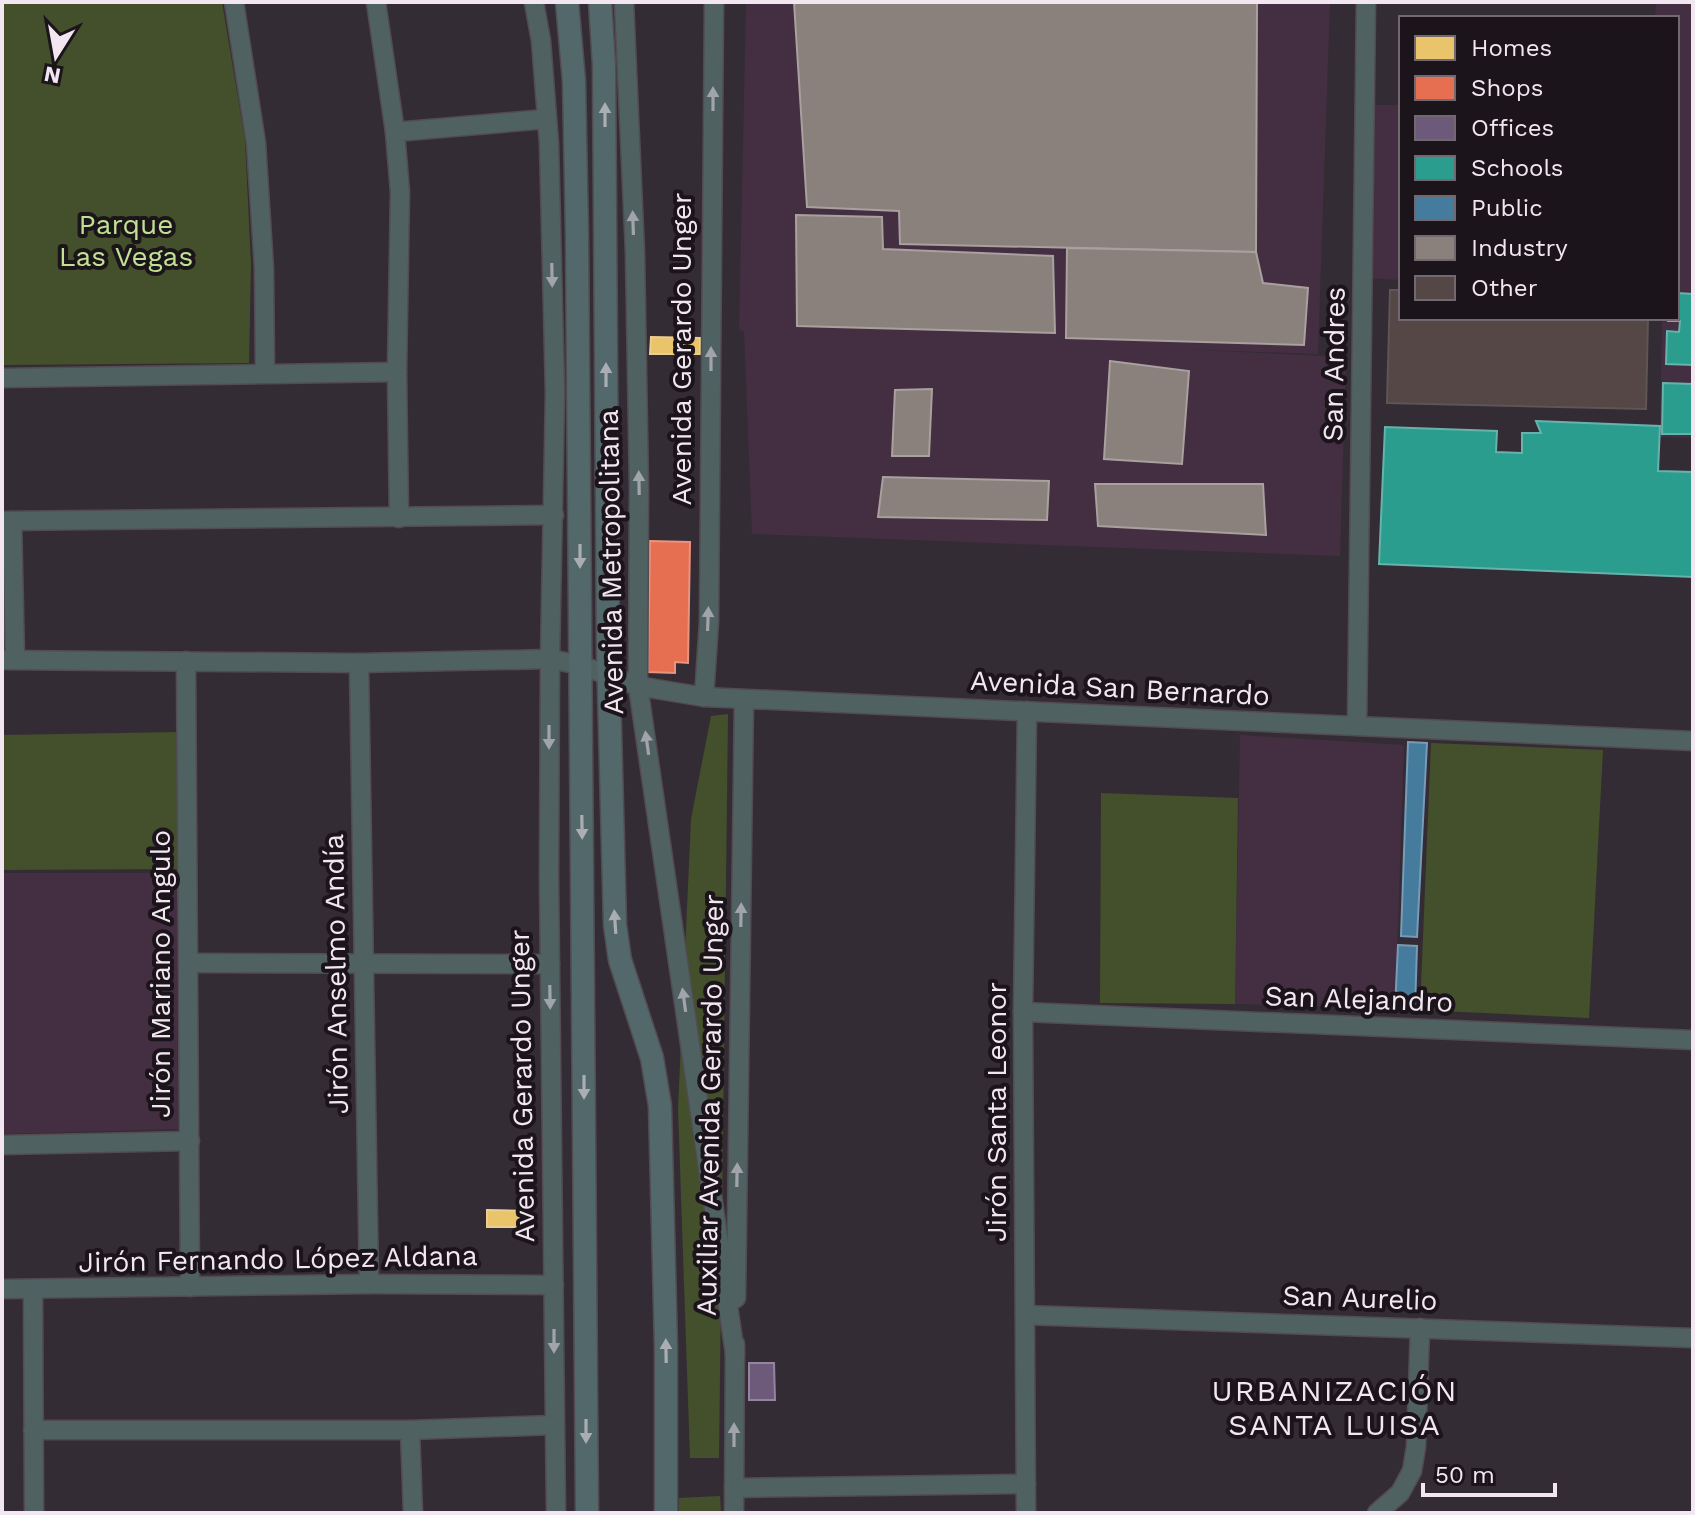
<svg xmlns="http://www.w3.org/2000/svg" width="1695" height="1515" font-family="'Work Sans',sans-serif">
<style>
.built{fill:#432f41}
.green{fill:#43502b}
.homes{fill:#e9c46a;stroke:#ecce92;stroke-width:2}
.shops{fill:#e76f51;stroke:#ea9381;stroke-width:2}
.offices{fill:#6d597a;stroke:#95849e;stroke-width:2}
.schools{fill:#2a9d8f;stroke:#66b3ac;stroke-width:2}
.public{fill:#457b9d;stroke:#799bb6;stroke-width:2}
.industry{fill:#8a817c;stroke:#a9a09f;stroke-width:2}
.building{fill:#544746;stroke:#5e5557;stroke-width:2}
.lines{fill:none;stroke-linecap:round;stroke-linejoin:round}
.minor-casing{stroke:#524b51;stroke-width:21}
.major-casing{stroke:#524b51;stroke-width:25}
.minor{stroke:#506162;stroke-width:18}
.major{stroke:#53686a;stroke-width:22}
.oneway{fill:#a1a4aa}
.oneway2{fill:#aaaeb4}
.labels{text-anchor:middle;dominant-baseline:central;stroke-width:8;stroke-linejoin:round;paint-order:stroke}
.park-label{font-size:28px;fill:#c1e192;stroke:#1b141a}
.street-label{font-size:28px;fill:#f2e7f1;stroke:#1b141a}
.neighbourhood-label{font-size:30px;letter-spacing:2px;fill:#f2e7f1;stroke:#1b141a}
</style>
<rect width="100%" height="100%" fill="#342c34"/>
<!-- built -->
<g class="built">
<polygon points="746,2 1330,2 1318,354 1175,349 1346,357 1340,556 752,534 744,331 739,330"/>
<polygon points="1656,2 1693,2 1693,438 1660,437 1662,318 1677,318 1677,18 1655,18"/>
<polygon points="1365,105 1401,105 1401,280 1363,278"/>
<polygon points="1240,735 1404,745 1395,1008 1235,1004"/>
<polygon points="2,873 177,873 178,1129 2,1134"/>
</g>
<!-- green -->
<g class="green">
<polygon points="2,2 222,2 245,140 251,264 249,363 2,365"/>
<polygon points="728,714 719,1458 690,1458 678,1108 691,819 711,716"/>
<polygon points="179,732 178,869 2,870 2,735"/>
<polygon points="1431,743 1603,750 1589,1018 1420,1010"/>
<polygon points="1101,793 1238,798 1235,1004 1100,1003"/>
<polygon points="720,1496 721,1513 679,1513 679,1498"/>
</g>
<!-- homes -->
<g class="homes">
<polygon points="651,337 700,338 700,354 650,354"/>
<polygon points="487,1210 528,1211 528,1227 487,1227"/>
</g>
<!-- shops -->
<polygon class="shops" points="650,541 690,542 688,663 675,662 675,673 648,672"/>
<!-- offices -->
<polygon class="offices" points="749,1363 774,1363 775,1400 749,1400"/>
<!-- schools -->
<g class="schools">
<polygon points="1677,293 1693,294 1693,365 1666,364 1667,331 1679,332 1680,321 1668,321 1668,318 1677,318"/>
<polygon points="1663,383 1693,384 1693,434 1662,434"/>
<polygon points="1536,421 1660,426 1658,471 1693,472 1693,577 1379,564 1385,427 1497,431 1496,452 1522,453 1522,433 1541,433"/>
</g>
<!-- public -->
<g class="public">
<polygon points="1408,742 1427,743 1417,937 1401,936"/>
<polygon points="1398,945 1417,946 1415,1009 1395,1008"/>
</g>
<!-- industry -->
<g class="industry">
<polygon points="794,2 1257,2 1256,252 900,244 899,211 807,207"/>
<polygon points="796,215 882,217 883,249 1053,256 1055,333 797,326"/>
<polygon points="1067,248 1256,252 1263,283 1308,288 1304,345 1066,338"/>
<polygon points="1110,361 1189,371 1182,464 1104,459"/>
<polygon points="932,389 929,456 892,456 895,390"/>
<polygon points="883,477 1049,481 1047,520 878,517"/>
<polygon points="1095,484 1263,484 1266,535 1098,526"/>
</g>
<!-- building -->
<polygon class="building" points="1390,290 1401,290 1401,318 1648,318 1646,409 1387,403"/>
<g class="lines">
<defs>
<g id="minor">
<polyline points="234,2 256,143 264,268 265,373"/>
<polyline points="376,2 395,132 400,192 397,372 399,518"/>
<polyline points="534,2 541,41 549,143 555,393 550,659 549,878 556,1513"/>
<polyline points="624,2 635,253 639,489 638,686 735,1354"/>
<polyline points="395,132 546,119"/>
<polyline points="2,378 397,372"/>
<polyline points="2,521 554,515"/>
<polyline points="12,521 15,659"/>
<polyline points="2,660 359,663 550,659 580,665 638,686 704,697 1693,741"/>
<polyline points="186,661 190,1287"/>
<polyline points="359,663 369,1284"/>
<polyline points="704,697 709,622 714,2"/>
<polyline points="1357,726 1366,2"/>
<polyline points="188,963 550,964"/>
<polyline points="1023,1012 1693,1040"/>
<polyline points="2,1145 190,1141"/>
<polyline points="2,1289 369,1284 554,1285"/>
<polyline points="33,1289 34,1513"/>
<polyline points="736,1298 744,699"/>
<polyline points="1025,1315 1693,1338"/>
<polyline points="33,1430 410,1430 555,1425"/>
<polyline points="410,1430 413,1513"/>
<polyline points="734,1488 1026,1484"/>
<polyline points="734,1513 735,1344"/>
<polyline points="1026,1513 1023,1012 1027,711"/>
<polyline points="1377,1513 1400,1493 1412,1471 1416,1447 1420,1328"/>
</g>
<g id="major">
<polyline points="567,2 574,81 577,236 587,1513"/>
<polyline points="600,2 604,65 608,651 615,925 620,960 652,1058 660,1106 666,1348 666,1513"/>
</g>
</defs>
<!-- minor casing -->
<use href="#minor" class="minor-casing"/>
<!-- major casing -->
<use href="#major" class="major-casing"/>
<!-- minor -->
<use href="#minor" class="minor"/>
<!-- major -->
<use href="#major" class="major"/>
</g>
<!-- one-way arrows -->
<defs><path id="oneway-solid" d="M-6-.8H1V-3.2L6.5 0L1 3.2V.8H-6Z" transform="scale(2)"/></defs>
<g class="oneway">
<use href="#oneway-solid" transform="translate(713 99) rotate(-90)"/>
<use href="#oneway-solid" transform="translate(633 223) rotate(-92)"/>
<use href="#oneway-solid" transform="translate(552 275) rotate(89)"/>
<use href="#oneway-solid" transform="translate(711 359) rotate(-90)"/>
<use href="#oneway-solid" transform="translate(639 483) rotate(-91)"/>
<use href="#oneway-solid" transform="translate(708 619) rotate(-88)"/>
<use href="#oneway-solid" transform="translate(549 737) rotate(90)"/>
<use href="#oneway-solid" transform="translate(647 743) rotate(-98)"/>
<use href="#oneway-solid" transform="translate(741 915) rotate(-89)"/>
<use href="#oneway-solid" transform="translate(550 997) rotate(89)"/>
<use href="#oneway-solid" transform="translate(684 1000) rotate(-98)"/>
<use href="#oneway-solid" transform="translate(737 1175) rotate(-89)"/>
<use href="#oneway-solid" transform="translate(554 1341) rotate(90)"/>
<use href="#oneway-solid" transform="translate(734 1435) rotate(-90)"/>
</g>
<g class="oneway2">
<use href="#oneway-solid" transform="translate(605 115) rotate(-90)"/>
<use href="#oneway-solid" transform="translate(606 375) rotate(-90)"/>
<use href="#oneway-solid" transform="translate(580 556) rotate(90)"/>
<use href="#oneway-solid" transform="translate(582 827) rotate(89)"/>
<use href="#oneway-solid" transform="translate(615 922) rotate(-94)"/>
<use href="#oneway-solid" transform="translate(584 1087) rotate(90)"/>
<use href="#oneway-solid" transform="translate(666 1351) rotate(-91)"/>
<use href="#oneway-solid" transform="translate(586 1431) rotate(90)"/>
</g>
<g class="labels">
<!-- park labels -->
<g class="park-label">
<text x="126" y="224">Parque<tspan x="126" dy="32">Las Vegas</tspan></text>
</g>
<!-- street labels -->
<g class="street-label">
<text transform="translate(681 349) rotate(-90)">Avenida Gerardo Unger</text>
<text transform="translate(1334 364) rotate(-89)">San Andres</text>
<text transform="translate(611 562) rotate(-91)">Avenida Metropolitana</text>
<text transform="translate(1120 688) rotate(3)">Avenida San Bernardo</text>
<text transform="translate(160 974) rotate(-90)">Jirón Mariano Angulo</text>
<text transform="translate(336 974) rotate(-91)">Jirón Anselmo Andía</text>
<text transform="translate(1359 999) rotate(2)">San Alejandro</text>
<text transform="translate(522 1086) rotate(-91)">Avenida Gerardo Unger</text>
<text transform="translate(710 1105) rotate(-89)">Auxiliar Avenida Gerardo Unger</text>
<text transform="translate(996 1112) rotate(-90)">Jirón Santa Leonor</text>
<text transform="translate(278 1259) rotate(-1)">Jirón Fernando López Aldana</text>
<text transform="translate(1360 1298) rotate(2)">San Aurelio</text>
</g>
<!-- neighbourhood labels -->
<g class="neighbourhood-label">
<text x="1335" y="1390">URBANIZACIÓN<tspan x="1335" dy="34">SANTA LUISA</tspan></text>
</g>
</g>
<!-- border -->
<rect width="1695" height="1515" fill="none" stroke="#f2e7f1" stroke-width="8"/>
<!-- legend -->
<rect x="1399" y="16" width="280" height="304" fill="#1b141a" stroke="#716870" stroke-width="2"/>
<rect x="1415" y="36" width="40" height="24" fill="#e9c46a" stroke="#716870" stroke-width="2"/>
<text x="1471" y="56" font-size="24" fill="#f2e7f1">Homes</text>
<rect x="1415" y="76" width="40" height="24" fill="#e76f51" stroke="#716870" stroke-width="2"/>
<text x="1471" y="96" font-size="24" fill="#f2e7f1">Shops</text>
<rect x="1415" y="116" width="40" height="24" fill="#6d597a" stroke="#716870" stroke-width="2"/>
<text x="1471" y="136" font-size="24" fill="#f2e7f1">Offices</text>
<rect x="1415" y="156" width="40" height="24" fill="#2a9d8f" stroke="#716870" stroke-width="2"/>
<text x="1471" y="176" font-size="24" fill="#f2e7f1">Schools</text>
<rect x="1415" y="196" width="40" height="24" fill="#457b9d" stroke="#716870" stroke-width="2"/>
<text x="1471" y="216" font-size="24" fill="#f2e7f1">Public</text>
<rect x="1415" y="236" width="40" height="24" fill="#8a817c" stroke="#716870" stroke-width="2"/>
<text x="1471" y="256" font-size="24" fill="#f2e7f1">Industry</text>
<rect x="1415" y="276" width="40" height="24" fill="#544746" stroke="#716870" stroke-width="2"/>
<text x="1471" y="296" font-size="24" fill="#f2e7f1">Other</text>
<!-- north arrow -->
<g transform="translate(56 56) rotate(191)" stroke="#1b141a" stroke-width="6" paint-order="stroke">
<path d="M0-6L14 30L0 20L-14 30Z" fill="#f2e7f1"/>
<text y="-12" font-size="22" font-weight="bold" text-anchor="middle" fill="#f2e7f1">N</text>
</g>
<!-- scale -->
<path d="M1423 1483v12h132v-12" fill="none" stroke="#f2e7f1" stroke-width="4"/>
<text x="1435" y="1483" font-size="24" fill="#f2e7f1" stroke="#1b141a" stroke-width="6" paint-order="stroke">50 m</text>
</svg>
